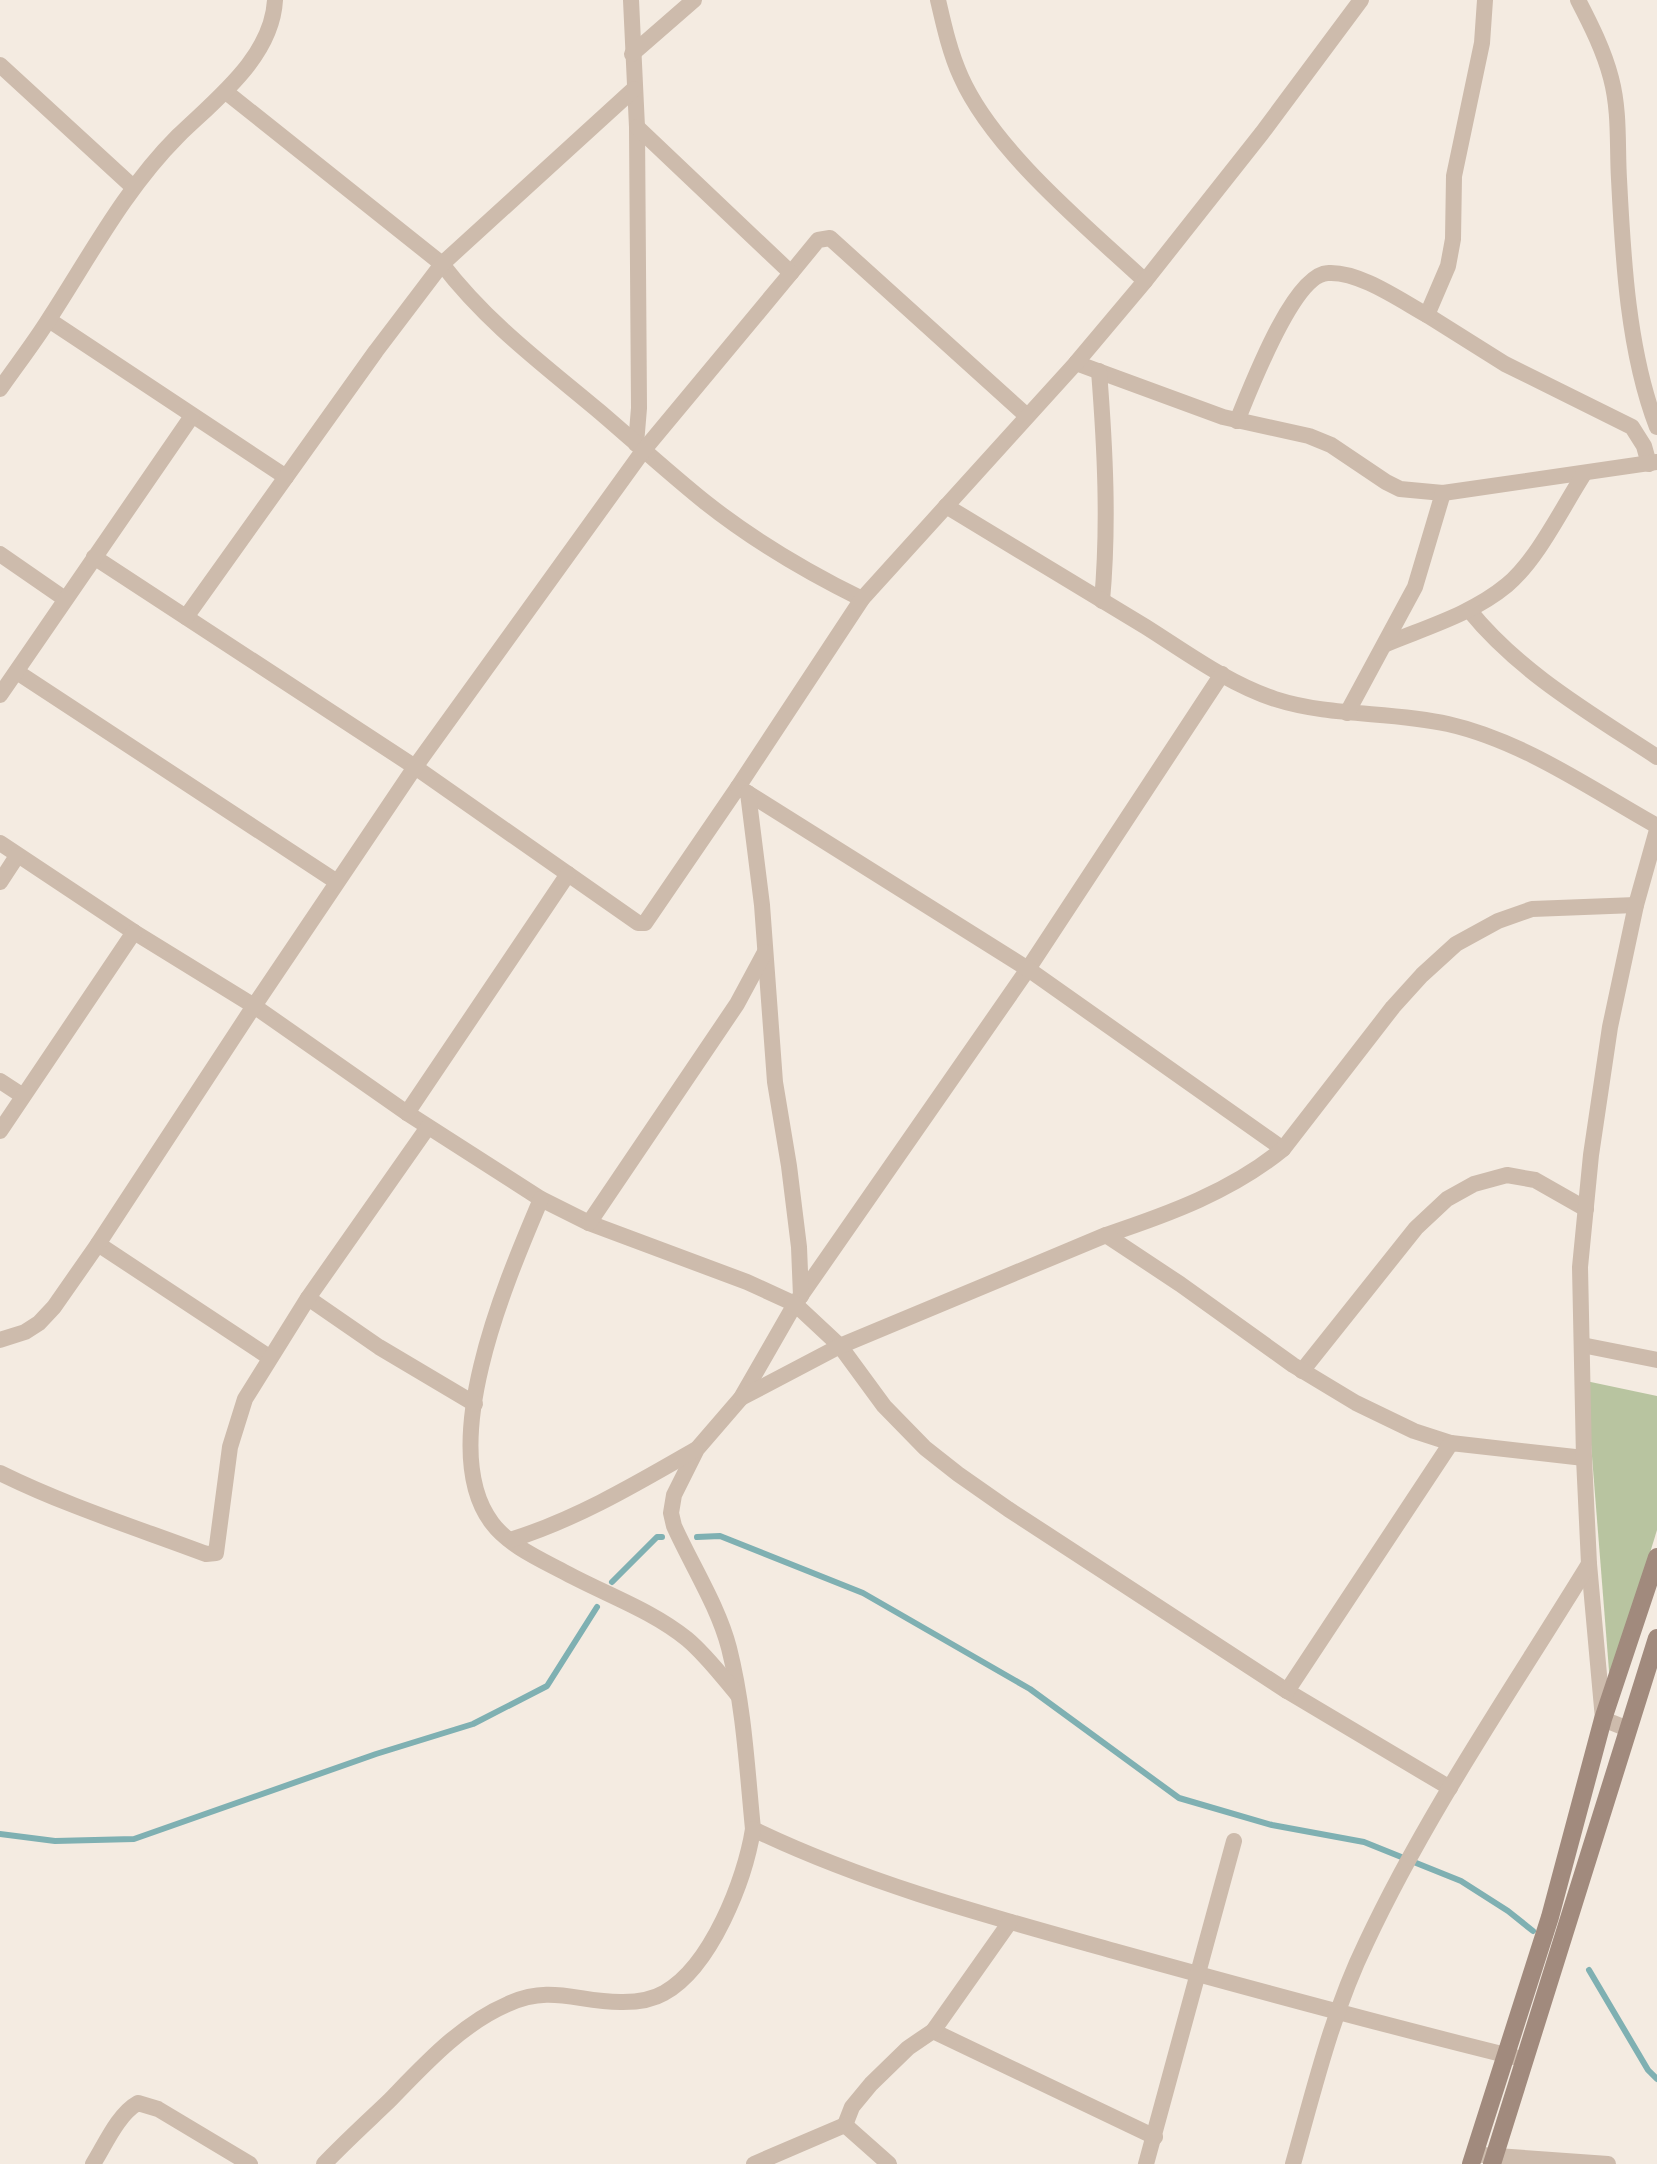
<svg xmlns="http://www.w3.org/2000/svg" width="1657" height="2164" font-family="'Public Sans',sans-serif">
<style>
.green{fill:#b8c4a0}
.lines{fill:none;stroke-linecap:round;stroke-linejoin:round}
.stream{stroke:#7fb0b2;stroke-width:6}
.minor{stroke:#cdbbac;stroke-width:16}
.secondary{stroke:#a18a7d;stroke-width:18}
</style>
<rect width="100%" height="100%" fill="#f4ebe1"/>
<!-- green -->
<polygon class="green" points="1586,1381 1657,1396 1657,1530 1610,1683"/>
<g class="lines">
<!-- stream -->
<g class="stream">
<polyline points="697,1537 720,1536 863,1593 1030,1689 1179,1798 1272,1825 1364,1842 1461,1881 1508,1911 1533,1931"/>
<polyline points="612,1582 657,1537 662,1537"/>
<polyline points="0,1834 55,1841 134,1839 376,1754 473,1724 547,1686 597,1607"/>
<polyline points="1589,1970 1648,2070 1657,2079"/>
</g>
<!-- minor -->
<g class="minor">
<polyline points="631,0 637,127 639,408 636,444"/>
<path d="M938 0C944 26 950 53 961 77 994 151 1086 226 1145 281"/>
<path d="M1578 0C1591 25 1604 51 1611 78 1620 112 1617 146 1619 179 1623 259 1628 352 1657 427"/>
<polyline points="632,54 694,0"/>
<polyline points="0,65 133,187"/>
<path d="M226 92 442 264C487 323 544 365 600 412 635 442 669 473 705 502 753 540 807 572 862 599"/>
<polyline points="791,273 818,240 830,238 1027,416"/>
<polyline points="1427,315 1505,364 1632,427 1644,446 1649,464"/>
<polyline points="49,320 286,477"/>
<polyline points="1076,363 1223,417 1309,436 1331,445 1386,482 1400,489 1443,493 1657,462"/>
<path d="M1099 371C1105 448 1109 524 1102 601"/>
<path d="M0 389C16 366 34 343 49 319 90 256 125 189 178 136 216 99 272 57 275 0"/>
<path d="M1237 421C1250 390 1293 274 1328 273 1359 271 1400 300 1427 315L1448 266 1453 239 1454 176 1482 43 1485 0"/>
<path d="M946 506C1013 546 1079 587 1146 627 1187 653 1229 684 1275 699 1331 717 1391 711 1448 724 1523 741 1591 789 1657 826"/>
<polyline points="0,554 65,599"/>
<polyline points="94,557 415,767 638,923 645,923 738,787 862,599 1076,363 1145,281 1262,133 1361,0"/>
<path d="M1469 610C1520 673 1590 713 1657 757"/>
<polyline points="186,617 376,351 442,264 634,89"/>
<path d="M1386 644C1427 627 1472 614 1507 585 1538 559 1562 508 1584 474"/>
<polyline points="17,672 337,882"/>
<path d="M1222 674 1028 969 795 1304 741 1398 697 1449 674 1495 671 1513 674 1526C692 1566 718 1606 729 1648 744 1707 747 1769 753 1829 867 1884 992 1917 1114 1951 1248 1988 1383 2025 1518 2058"/>
<polyline points="0,695 192,416"/>
<polyline points="1347,713 1415,587 1443,493"/>
<polyline points="738,787 1028,969 1283,1149"/>
<polyline points="748,793 762,905 775,1082 789,1166 799,1247 801,1296"/>
<polyline points="0,843 134,932 254,1006 407,1113 541,1199 589,1223 747,1282 795,1304 840,1346 884,1406 925,1448 958,1474 1008,1509 1287,1691 1450,1788"/>
<polyline points="0,882 17,856"/>
<polyline points="0,1081 23,1096"/>
<polyline points="407,1113 568,874"/>
<polyline points="0,1131 134,932"/>
<path d="M541 1199C508 1277 434 1446 492 1523 509 1546 542 1560 566 1573 607 1595 651 1610 687 1639 706 1655 721 1675 737 1694"/>
<polyline points="589,1223 737,1004 765,952"/>
<path d="M1106 1235C1169 1214 1232 1191 1283 1149L1393 1007 1422 975 1456 944 1498 921 1532 909 1636 905"/>
<polyline points="98,1244 269,1357"/>
<polyline points="308,1298 379,1347 475,1404"/>
<polyline points="0,1340 25,1332 39,1323 54,1307 98,1244 254,1006 415,767 643,451 791,273 637,127"/>
<polyline points="1582,1345 1657,1360"/>
<polyline points="1302,1371 1416,1228 1447,1199 1474,1184 1507,1175 1535,1180 1586,1209"/>
<polyline points="741,1398 840,1346 1106,1235 1180,1284 1293,1365 1356,1403 1414,1431 1451,1443"/>
<path d="M0 1473C67 1506 137 1528 206 1554L216 1553 230 1447 245 1399 308 1298 428 1127"/>
<path d="M510 1540C575 1520 636 1484 695 1450"/>
<polyline points="1287,1691 1451,1443 1584,1458"/>
<polyline points="1628,1729 1603,1719 1589,1564 1584,1458 1580,1267 1591,1155 1610,1027 1636,905 1657,830"/>
<polyline points="933,2031 1155,2137"/>
<polyline points="845,2125 852,2107 871,2084 908,2048 933,2031 1010,1922"/>
<polyline points="1482,2155 1608,2164"/>
<path d="M93 2164C105 2145 118 2114 138 2103L158 2109 250 2164"/>
<path d="M324 2164C345 2142 367 2122 389 2101 424 2065 461 2024 508 2004 552 1984 579 2003 623 2002 636 2002 652 2000 664 1993 711 1967 745 1880 753 1829"/>
<polyline points="754,2164 845,2125 889,2164"/>
<polyline points="1146,2164 1234,1841"/>
<path d="M1293 2164C1314 2090 1332 2013 1366 1943 1428 1811 1513 1688 1589 1564"/>
</g>
<!-- secondary -->
<g class="secondary">
<polyline points="1471,2164 1550,1917 1603,1719 1657,1557"/>
<polyline points="1492,2164 1657,1638"/>
</g>
</g>
</svg>
